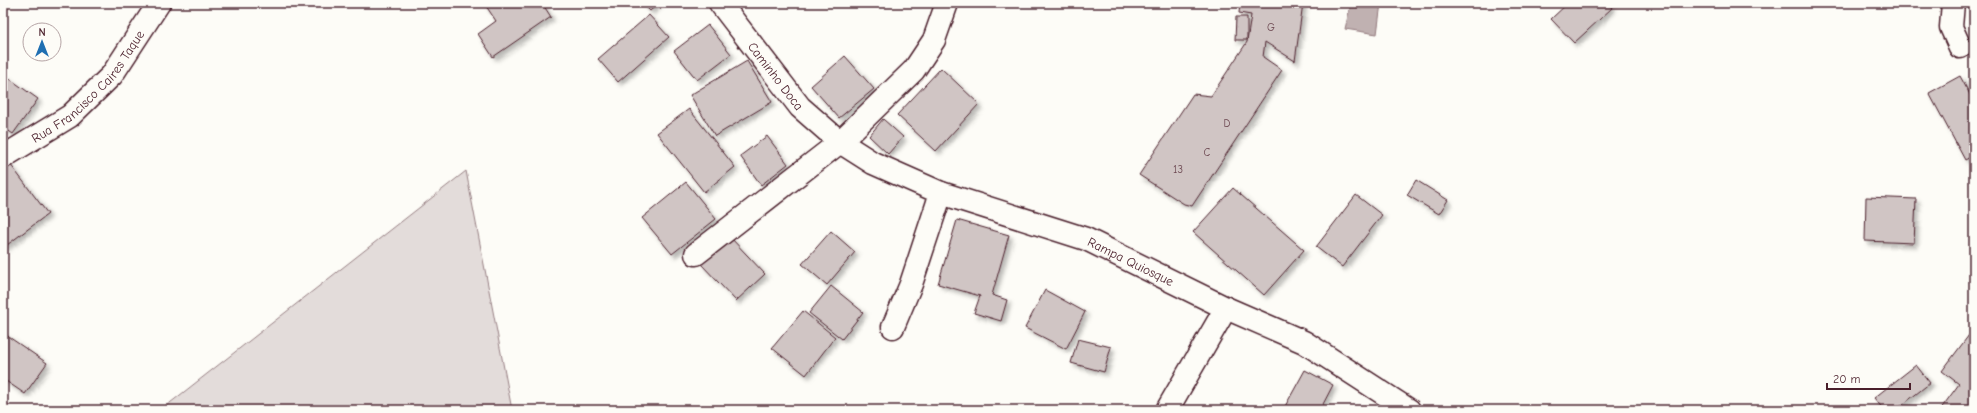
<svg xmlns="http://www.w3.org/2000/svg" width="1977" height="413" font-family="'Comic Neue',sans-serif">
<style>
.green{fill:#e3dcda;stroke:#967e82}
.water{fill:#c0b1b1;stroke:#91777b}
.building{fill:#d0c5c4;stroke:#4a1f2b;filter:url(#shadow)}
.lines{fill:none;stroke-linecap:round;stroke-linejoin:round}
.minor-casing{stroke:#4a1f2b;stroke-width:25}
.minor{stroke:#fdfcf7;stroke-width:22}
.labels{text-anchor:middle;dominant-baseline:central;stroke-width:3;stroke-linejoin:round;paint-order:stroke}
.number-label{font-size:11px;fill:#6c4851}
.street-label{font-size:13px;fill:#4a1f2b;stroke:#fdfcf7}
</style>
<defs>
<filter id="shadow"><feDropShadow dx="3.5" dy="3.5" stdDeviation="2" flood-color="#0004"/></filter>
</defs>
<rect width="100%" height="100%" fill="#fdfcf7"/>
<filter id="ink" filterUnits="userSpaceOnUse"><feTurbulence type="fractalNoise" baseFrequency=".025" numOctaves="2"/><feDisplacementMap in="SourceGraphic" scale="8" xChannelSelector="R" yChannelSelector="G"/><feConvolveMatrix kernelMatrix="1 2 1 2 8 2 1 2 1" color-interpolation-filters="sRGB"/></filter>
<g filter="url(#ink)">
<!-- green -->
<polygon class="green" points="466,171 512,410 161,410"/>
<!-- water -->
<polygon class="water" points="1351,3 1381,3 1377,34 1345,29"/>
<!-- building -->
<g class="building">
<polygon points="484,3 542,3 551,17 493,57 478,34 496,21"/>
<polygon points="642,3 659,3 650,11"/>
<polygon points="1240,3 1303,3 1295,61 1265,42 1263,57 1282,70 1192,206 1184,204 1139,175 1193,94 1211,96 1247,42 1251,15 1239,13"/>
<polygon points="1568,3 1608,3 1612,8 1574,43 1551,19"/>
<polygon points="1973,3 1974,25 1970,25"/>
<polygon points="649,15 669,37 618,82 598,59"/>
<polygon points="1236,17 1247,17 1247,40 1235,40"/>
<polygon points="708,25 731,54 697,80 674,51"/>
<polygon points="845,56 874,89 839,118 811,86"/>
<polygon points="747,61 772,102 715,136 690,95"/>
<polygon points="941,68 979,104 936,151 897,115"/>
<polygon points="3,74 38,99 13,134 3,127"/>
<polygon points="1960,76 1974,102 1974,155 1965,160 1929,93"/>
<polygon points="689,109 735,167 704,192 657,133"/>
<polygon points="883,119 903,137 888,154 869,136"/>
<polygon points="767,136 788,164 761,185 740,156"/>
<polygon points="7,160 48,214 3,248 3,163"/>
<polygon points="1416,180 1448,200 1439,214 1407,195"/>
<polygon points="686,182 716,219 672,254 642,218"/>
<polygon points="1233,188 1304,250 1264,295 1193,232"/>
<polygon points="1356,195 1382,215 1342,267 1316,247"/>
<polygon points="1866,197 1916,199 1914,243 1865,241"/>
<polygon points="957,220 1009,235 992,295 1007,300 1001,321 974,313 980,296 938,284"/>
<polygon points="831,231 855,252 827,285 802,264"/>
<polygon points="730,237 765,274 736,301 701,264"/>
<polygon points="831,286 863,312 842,339 809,313"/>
<polygon points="1045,290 1085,312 1066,349 1025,328"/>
<polygon points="803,311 835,337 806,375 772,348"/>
<polygon points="3,333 47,363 25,394 3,379"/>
<polygon points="1969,335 1974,339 1974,410 1940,410 1959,384 1942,371"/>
<polygon points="1078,339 1111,347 1104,372 1071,363"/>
<polygon points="1916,365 1930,383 1896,410 1884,410 1874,398"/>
<polygon points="1305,370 1333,385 1320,410 1283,410"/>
</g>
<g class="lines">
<defs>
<g id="minor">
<path id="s1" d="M720 3 800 107 840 142 873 163 941 193 1086 239 1226 308 1304 342 1409 410"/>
<polyline points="1953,3 1951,27 1960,47"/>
<path id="s2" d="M3 157 70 116 112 75 159 3"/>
<polyline points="696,254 840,142 914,70 934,40 947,3"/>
<polyline points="893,327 911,284 941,193"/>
<polyline points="1167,410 1226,308"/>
</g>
</defs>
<!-- minor casing -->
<use href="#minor" class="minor-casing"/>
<!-- minor -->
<use href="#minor" class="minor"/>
</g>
</g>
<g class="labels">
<!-- number labels -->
<g class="number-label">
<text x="1271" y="27">G</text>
<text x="1227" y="123">D</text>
<text x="1207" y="152">C</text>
<text x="1178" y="169">13</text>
</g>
<!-- street labels -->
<g class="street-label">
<text stroke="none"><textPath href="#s1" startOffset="92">Caminho Doca</textPath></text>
<text stroke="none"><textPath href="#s2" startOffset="112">Rua Francisco Caires Taque</textPath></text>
<text stroke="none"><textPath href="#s1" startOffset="500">Rampa Quiosque</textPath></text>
</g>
</g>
<!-- margin -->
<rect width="1977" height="413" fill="none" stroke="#fdfcf7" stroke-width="16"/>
<rect x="8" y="8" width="1961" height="397" fill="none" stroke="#4a1f2b" stroke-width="1.5" filter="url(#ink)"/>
<!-- north arrow -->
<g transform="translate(42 42)"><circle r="19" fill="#fdfcf7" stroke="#b5a4a5"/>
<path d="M0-3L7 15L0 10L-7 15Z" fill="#1f6fb2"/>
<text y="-6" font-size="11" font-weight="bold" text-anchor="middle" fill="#4a1f2b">N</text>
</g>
<!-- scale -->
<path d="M1827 383v6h83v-6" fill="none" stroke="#4a1f2b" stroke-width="2"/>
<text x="1833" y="383" font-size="12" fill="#4a1f2b" stroke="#fdfcf7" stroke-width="3" paint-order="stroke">20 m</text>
</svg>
